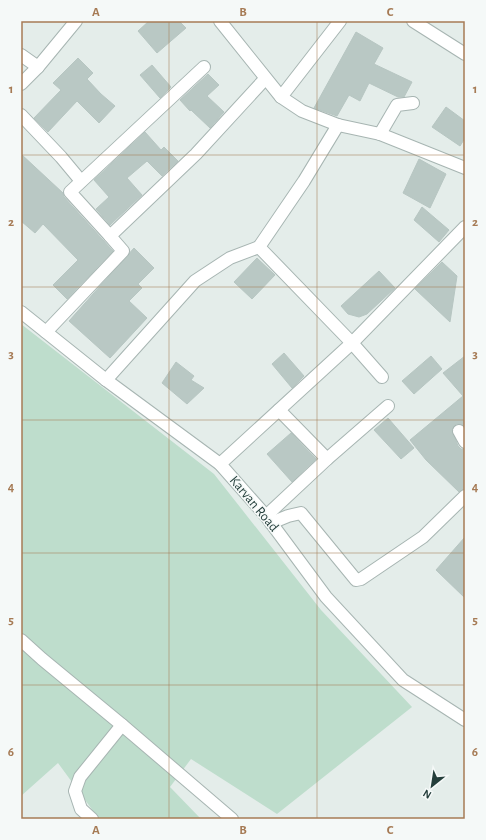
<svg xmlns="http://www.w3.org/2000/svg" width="486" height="840" font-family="'Alegreya Sans',sans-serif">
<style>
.green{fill:#beddcc}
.building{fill:#b9c8c4;stroke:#b7c6c2}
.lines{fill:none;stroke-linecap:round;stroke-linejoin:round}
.minor-casing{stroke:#a7b5b2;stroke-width:14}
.minor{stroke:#fff;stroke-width:12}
.grid{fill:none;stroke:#a67b55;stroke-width:1;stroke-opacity:0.55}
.labels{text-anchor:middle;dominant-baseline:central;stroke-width:3;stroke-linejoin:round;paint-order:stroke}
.street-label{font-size:14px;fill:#243e3b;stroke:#f5f9f8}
.neatline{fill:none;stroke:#a67b55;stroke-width:1.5}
.grid-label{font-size:13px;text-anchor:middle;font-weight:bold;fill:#a67b55}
</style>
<rect width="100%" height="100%" fill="#e4edea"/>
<!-- green -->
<polygon class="green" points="21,324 214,474 321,610 412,707 277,814 191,759 170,787 201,819 99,819 58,763 21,796"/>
<!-- building -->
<g class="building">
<polygon points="149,21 179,21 186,28 157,53 138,31"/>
<polygon points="356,32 383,48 374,64 412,82 404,97 398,97 369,83 360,101 349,95 337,116 314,108"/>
<polygon points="78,58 93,73 87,79 101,94 115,106 99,123 77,101 48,132 34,118 61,90 53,83"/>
<polygon points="152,65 171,87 160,98 140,75"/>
<polygon points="208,74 219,85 207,96 224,112 210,128 191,110 190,111 180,100"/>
<polygon points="446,107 465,121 465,138 460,146 432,127"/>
<polygon points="145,132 161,150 164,147 178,161 162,176 147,161 127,178 142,195 110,225 96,209 109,197 94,180"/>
<polygon points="21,154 63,193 64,197 113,251 67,299 53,285 78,260 43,224 35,233 21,221"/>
<polygon points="419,159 446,174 430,208 403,193"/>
<polygon points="422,207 449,230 439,242 414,220"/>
<polygon points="134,248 154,268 138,284 142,288 129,301 147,318 110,358 69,321"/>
<polygon points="257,258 275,275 252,299 234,282"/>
<polygon points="442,262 457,276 450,322 415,289"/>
<polygon points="379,271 395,288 367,314 359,317 348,314 341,306"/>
<polygon points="284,353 304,376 292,388 272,364"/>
<polygon points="431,356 442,369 414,394 402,381"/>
<polygon points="465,356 465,427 460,424 456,424 452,430 458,446 461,449 465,449 465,489 459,492 426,460 410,440 463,396 443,373"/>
<polygon points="176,362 194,376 191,380 204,388 187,404 162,383"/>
<polygon points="388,418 414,448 401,459 374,430"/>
<polygon points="291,433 316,459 292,482 267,454"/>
<polygon points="465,537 465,598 436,570"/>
</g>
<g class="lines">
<defs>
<g id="minor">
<polyline points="220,21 281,97 302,111 338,125 380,134 465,168"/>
<polyline points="413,21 465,54"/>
<polyline points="21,55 38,67"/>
<polyline points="21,84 38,67 76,21"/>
<polyline points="281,97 340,21"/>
<polyline points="21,115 61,157 81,181"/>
<polyline points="338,125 304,181 259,247 352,343 382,377"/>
<polyline points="380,134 397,105 413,103"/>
<polyline points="110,236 70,192 204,67"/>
<polyline points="21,312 106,380 220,464 266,516 326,597 403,680 465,720"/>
<polyline points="46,332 123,251 110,236 196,154 265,79"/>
<polyline points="106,380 195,281 230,258 259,247"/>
<polyline points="279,410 327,459"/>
<polyline points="459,431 465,442"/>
<polyline points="220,464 352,343 465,227"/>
<polyline points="266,516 327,459 388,406"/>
<polyline points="271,523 288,516 301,513 356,580 361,579 423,537 465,496"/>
<polyline points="21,640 42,659 122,725 232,819"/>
<polyline points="92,819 81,809 75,791 80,777 122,725"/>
</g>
</defs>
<!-- minor casing -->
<use href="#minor" class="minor-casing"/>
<!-- minor -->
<use href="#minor" class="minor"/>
</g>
<!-- grid -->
<path class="grid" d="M169 21V819M317 21V819M21 155H465M21 287H465M21 420H465M21 553H465M21 685H465"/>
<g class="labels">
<!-- street labels -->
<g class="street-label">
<text transform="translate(254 504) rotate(50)">Karvan Road</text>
</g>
</g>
<!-- border -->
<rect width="486" height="840" fill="none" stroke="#f5f9f8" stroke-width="44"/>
<!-- north arrow -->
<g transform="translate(432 786) rotate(210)" stroke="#f5f9f8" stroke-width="3" paint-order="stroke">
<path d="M0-3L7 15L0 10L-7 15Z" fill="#243e3b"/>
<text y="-6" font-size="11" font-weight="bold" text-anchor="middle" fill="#243e3b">N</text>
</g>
<rect x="22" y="22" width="442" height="796" class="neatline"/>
<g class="grid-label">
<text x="96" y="16">A</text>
<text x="243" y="16">B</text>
<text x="390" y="16">C</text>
<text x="11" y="93">1</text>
<text x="475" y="93">1</text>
<text x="11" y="226">2</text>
<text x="475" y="226">2</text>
<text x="11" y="358">3</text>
<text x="475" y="358">3</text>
<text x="11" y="491">4</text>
<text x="475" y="491">4</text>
<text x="11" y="624">5</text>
<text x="475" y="624">5</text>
<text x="11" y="756">6</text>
<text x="475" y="756">6</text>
<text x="96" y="834">A</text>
<text x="243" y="834">B</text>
<text x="390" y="834">C</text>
</g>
</svg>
